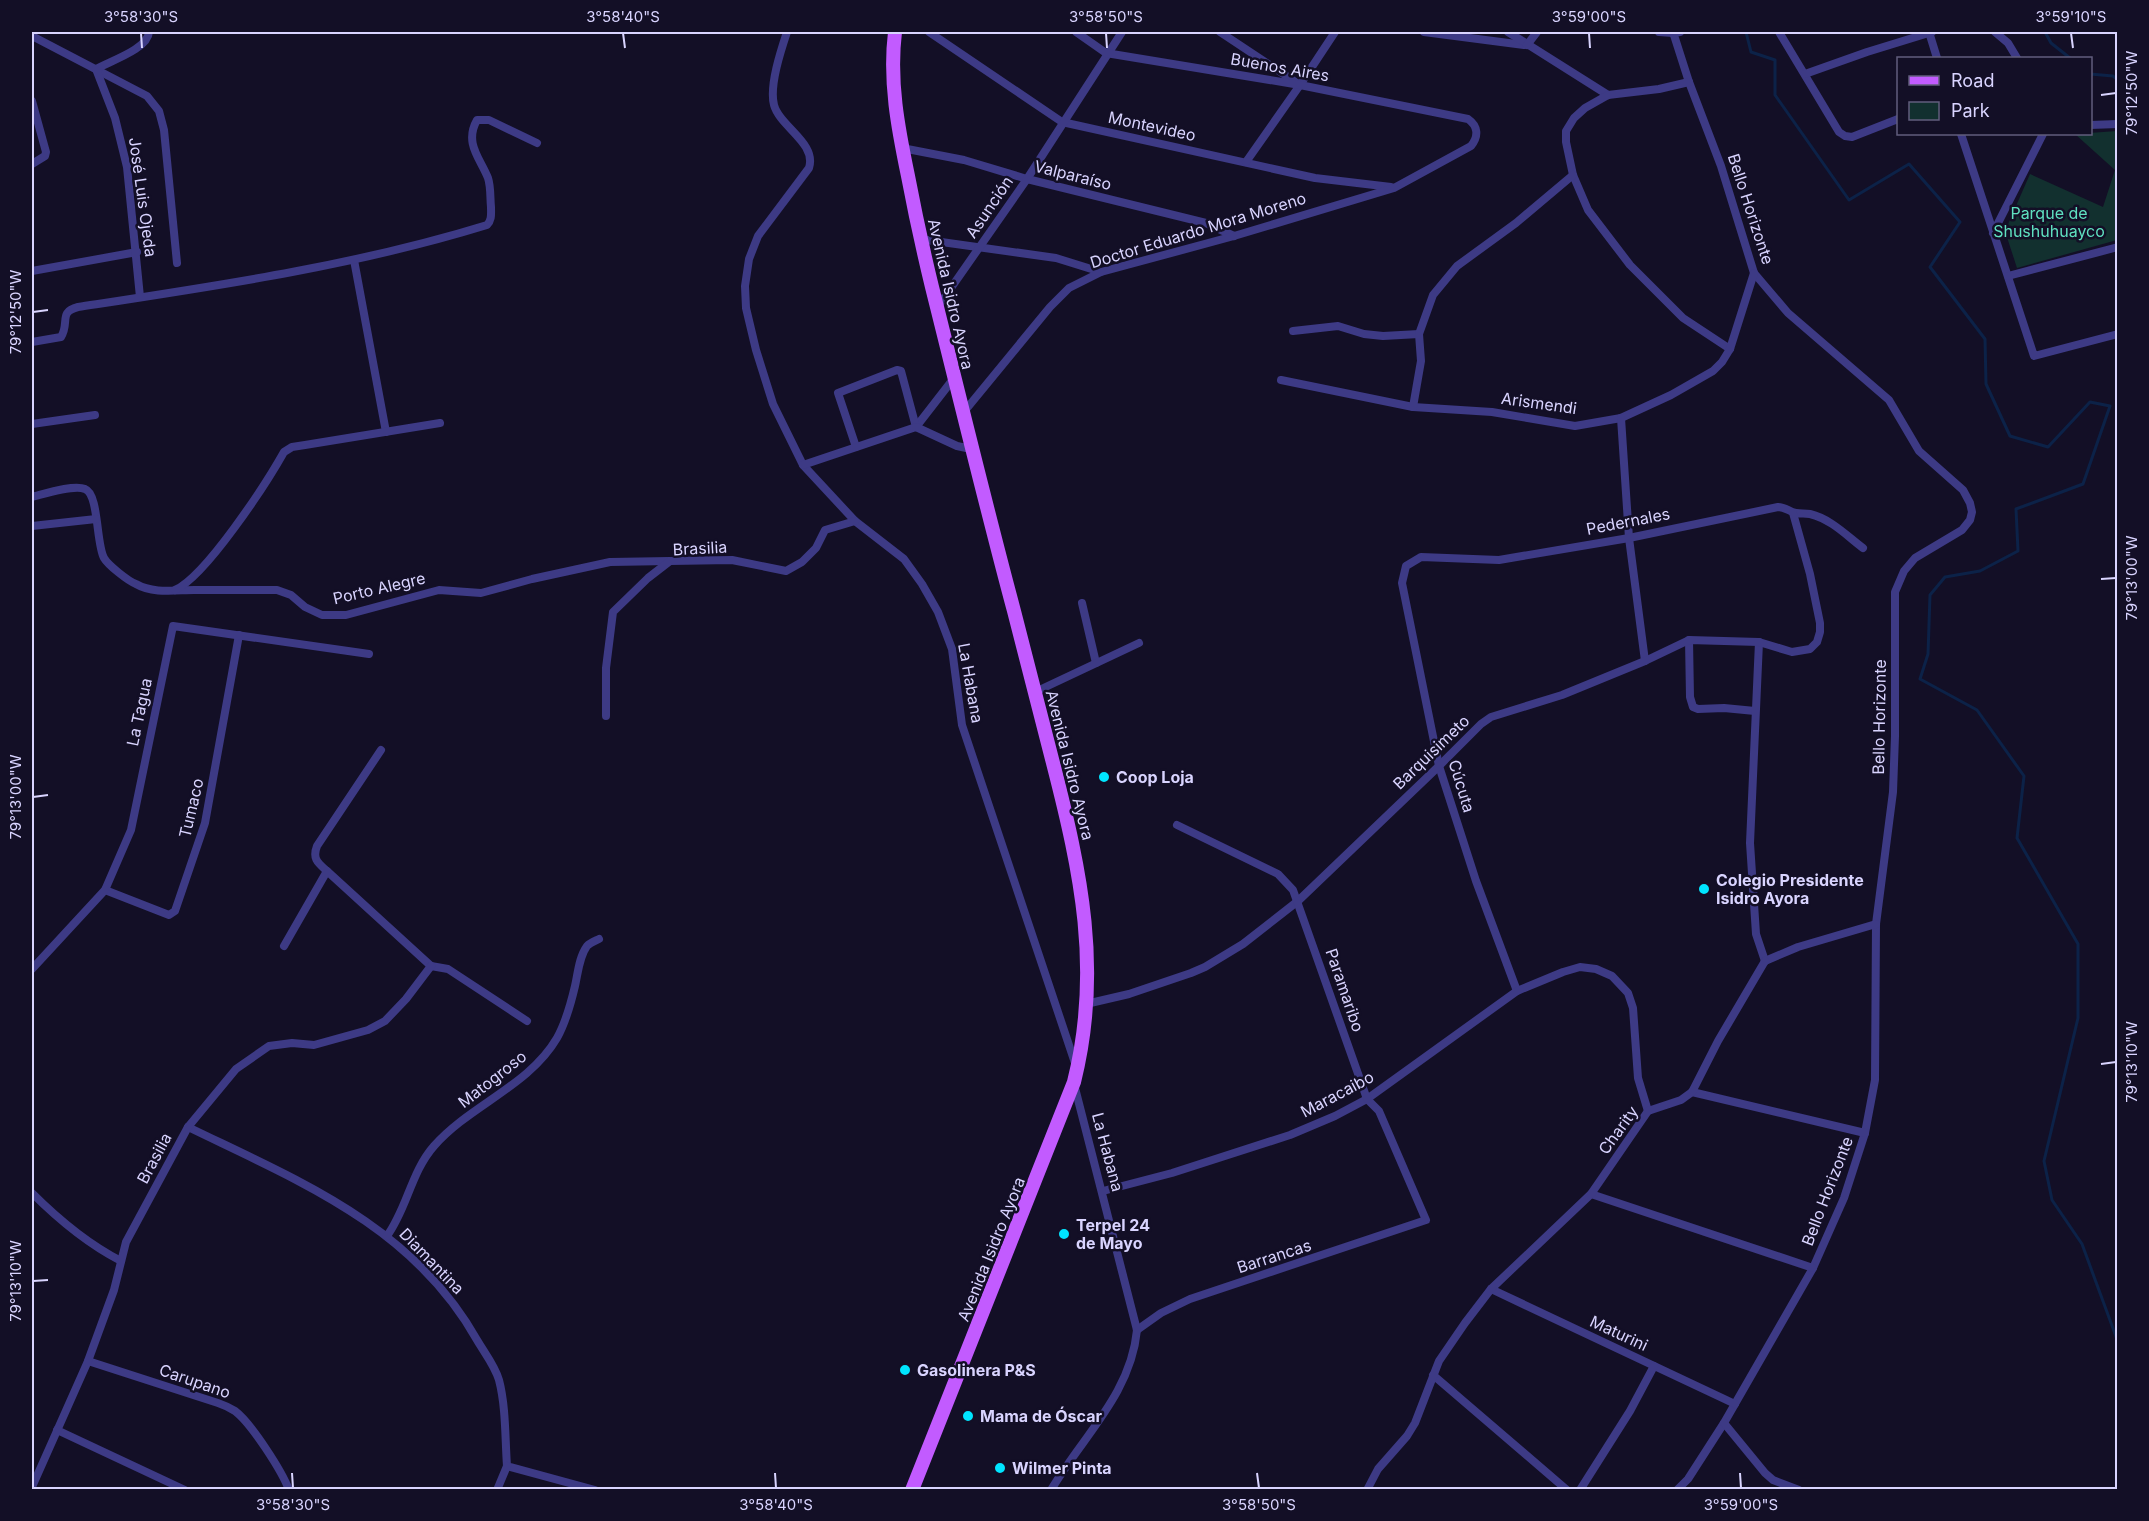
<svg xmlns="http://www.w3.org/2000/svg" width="2149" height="1521" font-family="Inter,sans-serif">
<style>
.green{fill:#12302f}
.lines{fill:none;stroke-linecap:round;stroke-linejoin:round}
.stream{stroke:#0c2248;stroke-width:3}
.minor{stroke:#3d3a85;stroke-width:8}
.primary{stroke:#c25bff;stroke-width:14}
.ticks{fill:none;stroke:#d9d4ff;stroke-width:2}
.poi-dot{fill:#00e5ff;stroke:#130f26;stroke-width:2}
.labels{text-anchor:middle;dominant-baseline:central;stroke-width:5;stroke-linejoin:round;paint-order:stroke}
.street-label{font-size:16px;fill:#d9d4ff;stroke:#130f26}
.park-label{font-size:16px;fill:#5fe0c0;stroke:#130f26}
.poi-label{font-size:16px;font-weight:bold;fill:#d9d4ff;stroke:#130f26;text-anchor:start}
.neatline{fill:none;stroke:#d9d4ff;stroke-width:2}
.ticks-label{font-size:15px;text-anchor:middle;fill:#d9d4ff}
</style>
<rect width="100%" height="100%" fill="#130f26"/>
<!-- green -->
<polygon class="green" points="2117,131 2117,240 2017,268 2005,231 2030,174 2103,207 2115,170 2075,134"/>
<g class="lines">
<!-- stream -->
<g class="stream">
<polyline points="1746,32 1751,52 1775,60 1775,95 1849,200 1909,164 1960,222 1930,267 1985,339 1986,384 2010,436 2048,447 2090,402 2110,406 2083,484 2016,509 2018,551 1980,571 1945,577 1930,595 1928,654 1920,679 1977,710 2024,776 2017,838 2078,944 2078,1018 2044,1161 2052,1200 2082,1244 2118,1342"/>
<polyline points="2045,32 2051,43 2070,58"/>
<polyline points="2090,74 2113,76 2118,80"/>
</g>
<!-- minor -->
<g class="minor">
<path d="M787 32C781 50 769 86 774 105 780 127 817 143 809 168L758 236 749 259 745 286 746 308 756 350 773 404 803 465 855 521 904 559 922 584 938 612 952 649 962 725 1076 1066"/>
<polyline points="929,32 1062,122 1315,178 1391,187"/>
<polyline points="1220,32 1297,83"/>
<polyline points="1424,32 1524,45"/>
<polyline points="1508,32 1608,95"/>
<polyline points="1659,32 1673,33 1680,32"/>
<polyline points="1673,32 1689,82 1721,166 1754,273 1788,313 1889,400 1919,451 1963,490 1970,503 1972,512 1970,520 1962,530 1915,558 1904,571 1895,592 1895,736 1893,792 1876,924 1875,1080 1865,1133 1844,1198 1813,1268 1724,1423 1688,1479 1677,1490"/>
<polyline points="1779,32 1839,132 1845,136 1852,137 1898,119"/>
<polyline points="1929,32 1937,58"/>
<polyline points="1995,32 2008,43 2017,58"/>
<polyline points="32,36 147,96 159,111 164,130 177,263"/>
<polyline points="1527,45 1537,32"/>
<polyline points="1805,74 1867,52 1932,32"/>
<polyline points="1689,82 1659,89 1608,95 1585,108 1574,118 1566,131 1566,142 1573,175 1588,210 1630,265 1683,318 1730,349"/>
<polyline points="32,101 46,152 45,156 32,164"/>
<polyline points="2090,125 2118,124"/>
<polyline points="1961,134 2034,356 2118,334"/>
<polyline points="902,148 964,160 1027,179 1206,223 1234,236"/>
<polyline points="1246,162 1300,85 1335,32"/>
<polyline points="1993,233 2043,134"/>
<polyline points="920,239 1056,258 1101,272"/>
<polyline points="354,260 386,432"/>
<polyline points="32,271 137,252"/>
<polyline points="2008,276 2118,247"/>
<path d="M140 297 127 167 115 118 96 69C110 61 148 49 149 32"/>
<polyline points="937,308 1027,179 1122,32"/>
<polyline points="1293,331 1338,326 1364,334 1383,336 1419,334"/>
<path d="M32 342 61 337C70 323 58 312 78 307 216 286 354 266 487 225 492 220 491 214 491 207 490 198 491 187 488 178 480 158 464 143 477 120H489L537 143"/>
<polyline points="1281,380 1413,407 1492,412 1575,426 1621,418 1671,395 1713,371 1722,362 1730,349 1754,273"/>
<polyline points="1413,407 1421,361 1419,334 1433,295 1457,266 1516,223 1573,175"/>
<path d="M963 413 1050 307 1069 288 1101 272 1234 236 1394 188 1471 146C1479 136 1478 126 1468 119L1300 85 1106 53 1076 32"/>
<polyline points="1621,418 1629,538 1645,661"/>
<polyline points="32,424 95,415"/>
<polyline points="916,427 954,378"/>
<polyline points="856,447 838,393 897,370 901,371 916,427"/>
<polyline points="803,465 916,427 957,446 971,449"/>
<path d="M32 497C44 494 74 484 85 489 99 494 96 544 104 558 108 565 128 581 136 584 153 594 176 590 194 590 222 590 249 590 277 590L291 595 305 607 322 615H346L439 590 481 593 532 579 610 562 670 561"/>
<polyline points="32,526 96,519"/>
<path d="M175 590C206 576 266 484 284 452L292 447 305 445 440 423"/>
<polyline points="1082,603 1096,663"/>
<polyline points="1689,640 1690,697 1693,707 1698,709 1724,708 1755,711"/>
<polyline points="1759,642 1750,843 1756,934 1765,961"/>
<polyline points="1035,692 1139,643"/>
<polyline points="606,716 606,668 613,612 648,578 670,561 732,560 786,571 802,562 816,548 825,530 855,521"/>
<polyline points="327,871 431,966"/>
<polyline points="105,890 169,915 175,911 205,823 239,635"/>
<path d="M284 946 327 871C318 863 312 859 317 846L381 750"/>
<polyline points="1765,961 1798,947 1876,924"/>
<polyline points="431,966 448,969 527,1021"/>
<polyline points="32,969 105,890 131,830 173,626 369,654"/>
<path d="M1517 991 1476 881 1439 766 1402 583 1406 566 1421 557 1499 560 1629 538 1778 507C1786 507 1789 512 1796 513 1801 514 1805 513 1810 514 1831 519 1847 536 1863 548"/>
<polyline points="1086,1004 1129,994 1191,973 1205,967 1243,944 1298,901 1439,766 1481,724 1491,717 1562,695 1645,661 1689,640 1759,642 1792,652 1810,649 1817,642 1820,632 1820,623 1810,574 1793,513"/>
<polyline points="1692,1092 1865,1133"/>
<path d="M188 1127C299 1181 413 1226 477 1340 484 1352 495 1366 499 1380 506 1407 505 1438 507 1466L595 1490"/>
<polyline points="1103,1191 1172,1173 1290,1135 1335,1116 1367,1099 1517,991 1563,972 1580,967 1596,969 1612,976 1628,993 1633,1008 1638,1078 1648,1111"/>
<path d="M32 1193C58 1219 88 1244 121 1261"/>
<polyline points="1591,1194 1813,1268"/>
<path d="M387 1236C407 1209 411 1172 434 1146 470 1105 529 1086 557 1038 566 1022 571 1003 575 986 578 973 579 957 587 946 590 943 595 941 599 939"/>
<polyline points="1491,1289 1735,1404"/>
<polyline points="1137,1330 1161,1313 1190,1299 1426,1220 1379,1111 1367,1099 1293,890 1278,874 1177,825"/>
<path d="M88 1361 218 1403C224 1405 230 1408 235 1411 251 1423 282 1471 289 1490"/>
<polyline points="1433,1375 1567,1490"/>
<polyline points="1724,1423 1765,1473 1773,1480 1799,1490"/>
<polyline points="57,1430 185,1490"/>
<polyline points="32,1487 88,1361 114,1290 126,1242 188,1127 236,1069 269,1046 292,1043 314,1045 368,1030 385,1021 406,999 431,966"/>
<polyline points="497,1490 507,1466"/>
<path d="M1051 1490C1082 1437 1131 1394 1137 1330L1074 1084"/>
<polyline points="1367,1490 1378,1469 1407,1436 1415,1423 1439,1361 1465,1323 1491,1289 1591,1194 1648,1111 1681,1100 1692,1092 1718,1041 1765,961"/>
<polyline points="1580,1490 1630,1411 1654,1366"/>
</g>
<!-- primary -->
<path class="primary" d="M895 32C889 81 898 128 908 176 915 213 923 250 932 287 959 395 985 503 1014 611 1027 662 1040 712 1053 763 1081 872 1102 970 1074 1082L912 1490"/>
</g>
<!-- ticks -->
<path class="ticks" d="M141 33 142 48M623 33 625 48M1106 33 1107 48M1589 33 1590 48M2071 33 2073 48M2101 95 2116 93M33 312 48 310M2101 579 2116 578M33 797 48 795M2101 1064 2116 1062M33 1281 48 1280M292 1473 293 1488M775 1473 776 1488M1257 1473 1259 1488M1740 1473 1741 1488"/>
<!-- markers -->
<g class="poi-dot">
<circle cx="1104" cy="777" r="6"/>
<circle cx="1704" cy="889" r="6"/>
<circle cx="1064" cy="1234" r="6"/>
<circle cx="905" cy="1370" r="6"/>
<circle cx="968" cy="1416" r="6"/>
<circle cx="1000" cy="1468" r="6"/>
</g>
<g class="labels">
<!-- street labels -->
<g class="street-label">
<text transform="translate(1280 67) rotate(10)">Buenos Aires</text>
<text transform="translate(1152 126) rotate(12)">Montevideo</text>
<text transform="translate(1073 175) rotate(14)">Valparaíso</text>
<text transform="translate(143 197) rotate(82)">José Luis Ojeda</text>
<text transform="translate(989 207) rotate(-56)">Asunción</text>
<text transform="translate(1751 209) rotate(72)">Bello Horizonte</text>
<text transform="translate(1198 230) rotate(-17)">Doctor Eduardo Mora Moreno</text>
<text transform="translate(951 294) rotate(77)">Avenida Isidro Ayora</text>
<text transform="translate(1539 403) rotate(8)">Arismendi</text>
<text transform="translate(1628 521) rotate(-11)">Pedernales</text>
<text transform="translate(700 548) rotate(-3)">Brasilia</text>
<text transform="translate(379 588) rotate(-13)">Porto Alegre</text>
<text transform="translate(971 683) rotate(80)">La Habana</text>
<text transform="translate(139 712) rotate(-78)">La Tagua</text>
<text transform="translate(1879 717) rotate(-89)">Bello Horizonte</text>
<text transform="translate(1431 752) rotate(-44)">Barquisimeto</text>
<text transform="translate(1070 765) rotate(76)">Avenida Isidro Ayora</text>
<text transform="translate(1462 786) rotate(73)">Cúcuta</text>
<text transform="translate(191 808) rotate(-77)">Tumaco</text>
<text transform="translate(1345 990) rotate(71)">Paramaribo</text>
<text transform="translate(492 1079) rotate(-38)">Matogroso</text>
<text transform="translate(1337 1094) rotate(-28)">Maracaibo</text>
<text transform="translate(1618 1130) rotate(-54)">Charity</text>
<text transform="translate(1108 1152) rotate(75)">La Habana</text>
<text transform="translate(154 1158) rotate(-62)">Brasilia</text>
<text transform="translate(1827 1191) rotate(-69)">Bello Horizonte</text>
<text transform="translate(991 1249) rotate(-68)">Avenida Isidro Ayora</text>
<text transform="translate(1274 1256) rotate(-18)">Barrancas</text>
<text transform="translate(432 1261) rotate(46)">Diamantina</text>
<text transform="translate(1619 1333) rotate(25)">Maturini</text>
<text transform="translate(195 1381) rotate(19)">Carupano</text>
</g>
<!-- park labels -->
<g class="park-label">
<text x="2049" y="213">Parque de<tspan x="2049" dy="18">Shushuhuayco</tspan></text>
</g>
<!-- poi labels -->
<g class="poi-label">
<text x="1116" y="777">Coop Loja</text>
<text x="1716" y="880">Colegio Presidente<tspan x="1716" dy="18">Isidro Ayora</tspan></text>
<text x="1076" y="1225">Terpel 24<tspan x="1076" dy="18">de Mayo</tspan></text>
<text x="917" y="1370">Gasolinera P&amp;S</text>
<text x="980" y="1416">Mama de Óscar</text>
<text x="1012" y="1468">Wilmer Pinta</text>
</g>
</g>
<!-- border -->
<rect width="2149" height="1521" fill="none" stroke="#130f26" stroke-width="66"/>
<!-- legend -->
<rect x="1897" y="57" width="195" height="78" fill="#130f26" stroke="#625e7d" stroke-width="1.5"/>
<rect x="1909" y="76" width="30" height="9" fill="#c25bff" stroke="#625e7d" stroke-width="1.5"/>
<text x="1951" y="87" font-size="18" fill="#d9d4ff">Road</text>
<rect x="1909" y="102" width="30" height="18" fill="#12302f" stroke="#625e7d" stroke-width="1.5"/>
<text x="1951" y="117" font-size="18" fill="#d9d4ff">Park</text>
<rect x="33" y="33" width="2083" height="1455" class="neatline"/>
<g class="ticks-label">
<text x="141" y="22">3°58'30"S</text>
<text x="623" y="22">3°58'40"S</text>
<text x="1106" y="22">3°58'50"S</text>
<text x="1589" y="22">3°59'00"S</text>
<text x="2071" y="22">3°59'10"S</text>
<text transform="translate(2132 93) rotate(-90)" y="5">79°12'50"W</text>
<text transform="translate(16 312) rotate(-90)" y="5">79°12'50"W</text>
<text transform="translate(2132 578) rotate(-90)" y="5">79°13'00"W</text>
<text transform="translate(16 797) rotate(-90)" y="5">79°13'00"W</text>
<text transform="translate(2132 1062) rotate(-90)" y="5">79°13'10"W</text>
<text transform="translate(16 1281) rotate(-90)" y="5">79°13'10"W</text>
<text x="293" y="1510">3°58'30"S</text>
<text x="776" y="1510">3°58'40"S</text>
<text x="1259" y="1510">3°58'50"S</text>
<text x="1741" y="1510">3°59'00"S</text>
</g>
</svg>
